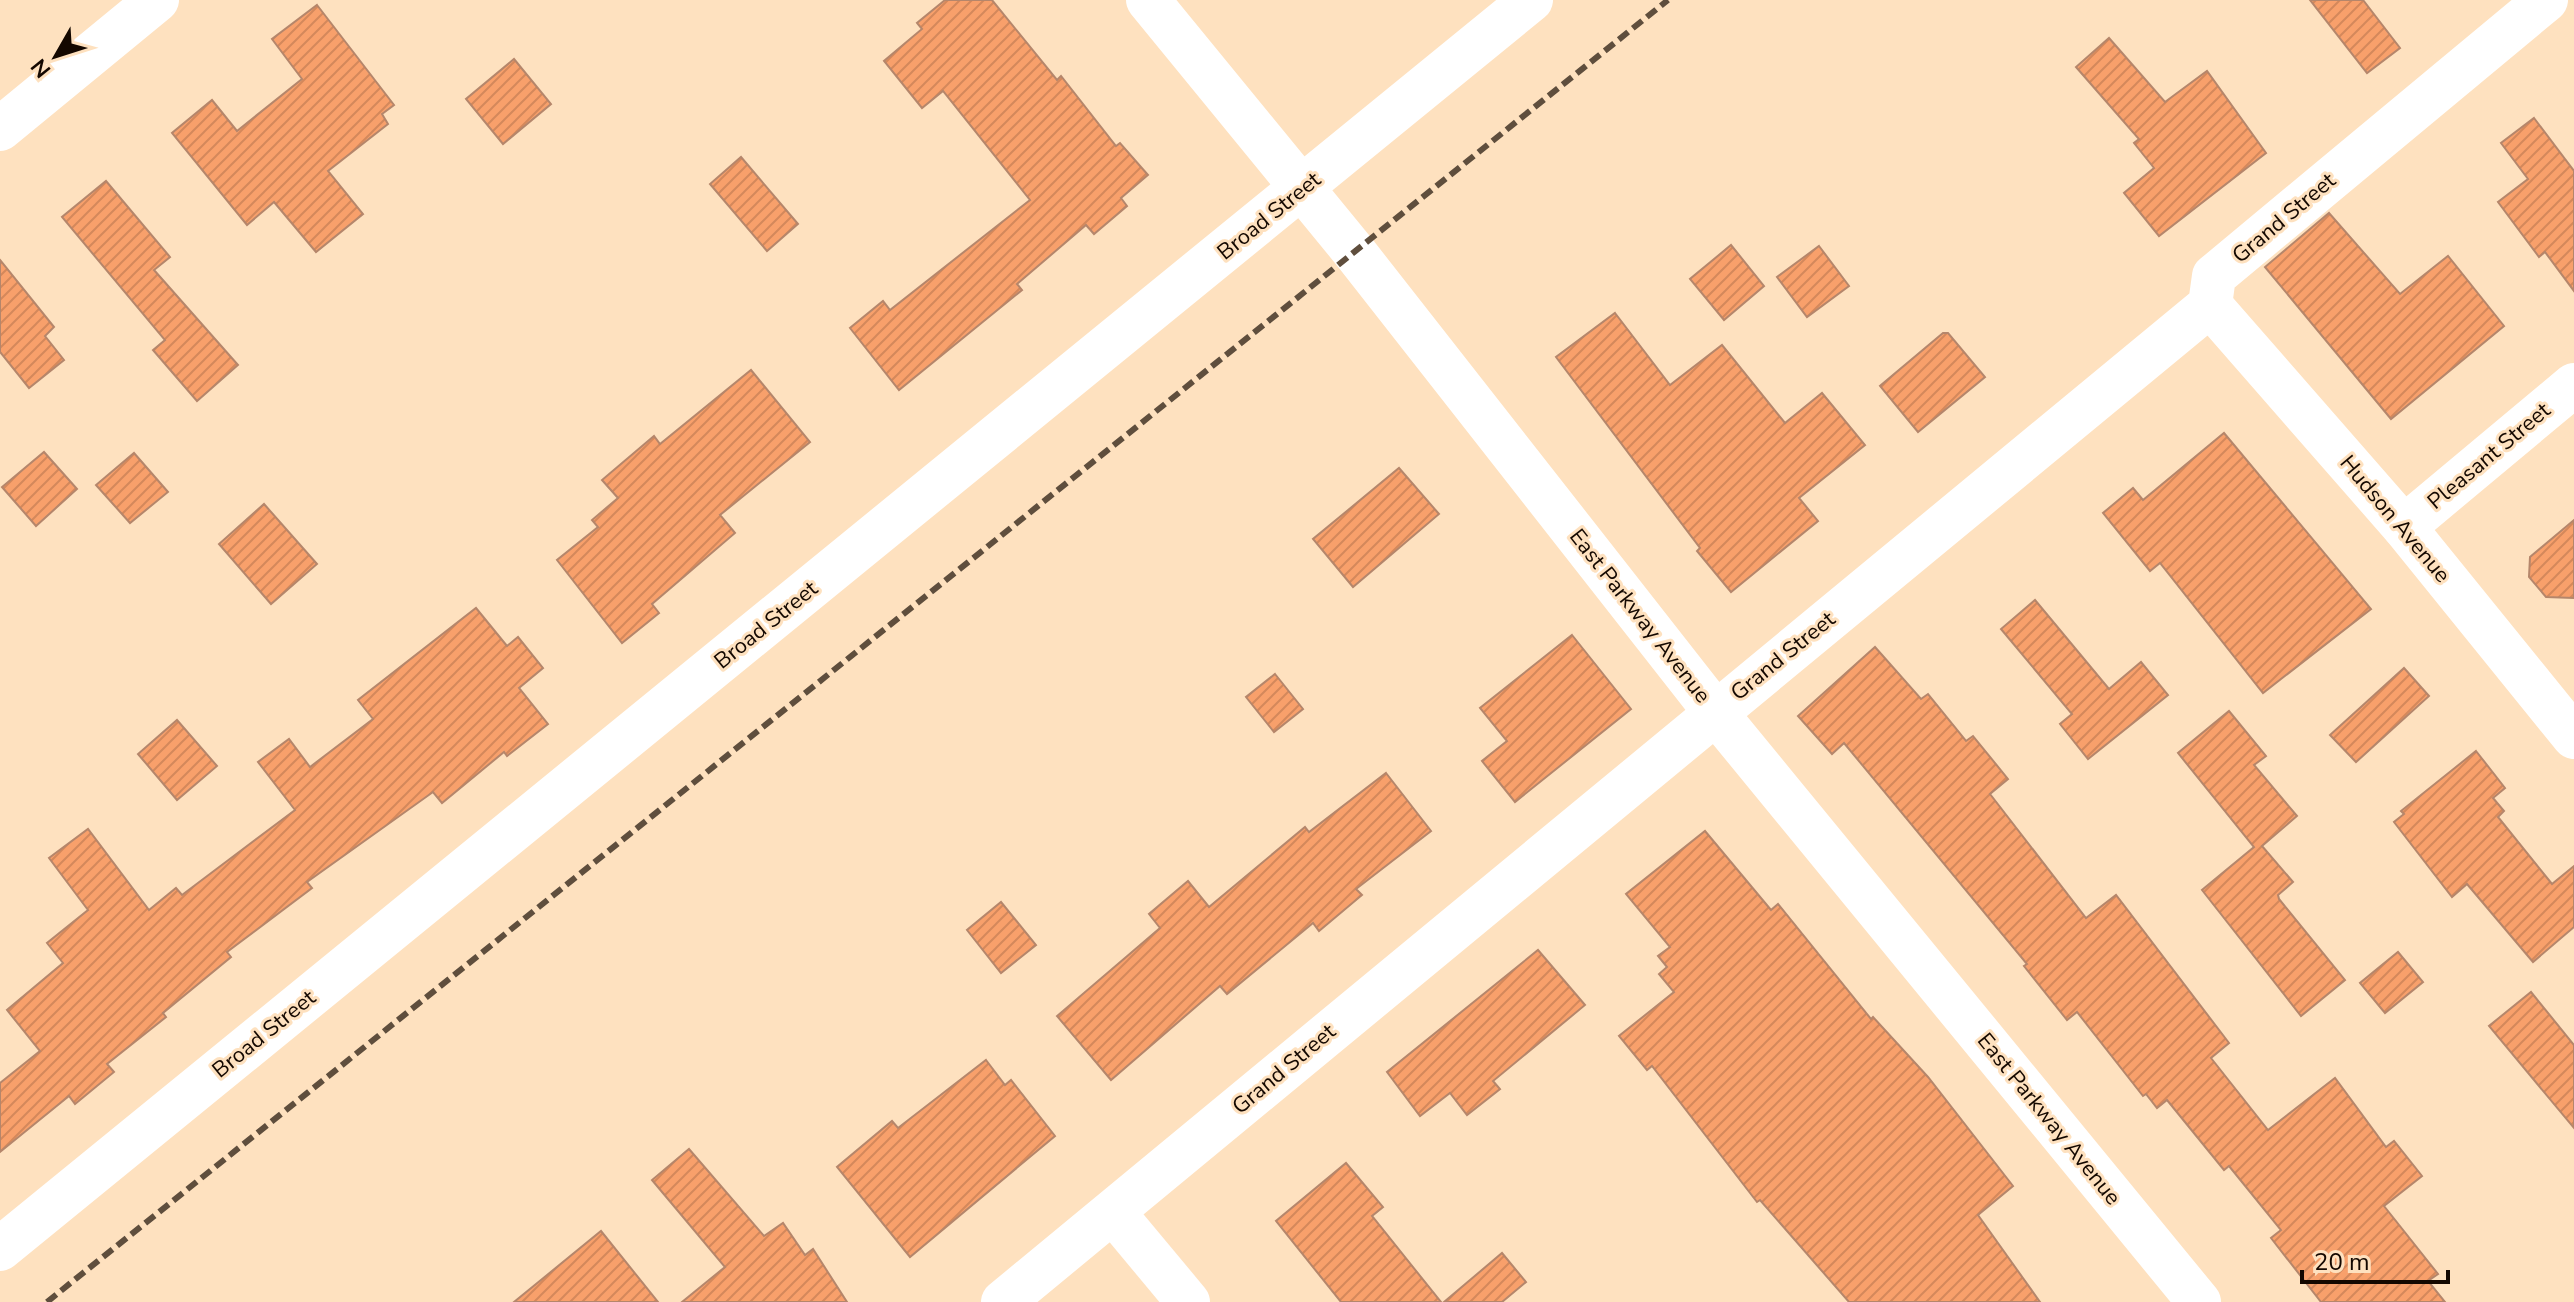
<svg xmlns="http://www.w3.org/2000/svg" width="2574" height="1302" font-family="'Nunito Sans',sans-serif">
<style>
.building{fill:url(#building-hatch);stroke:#b5866b;stroke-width:2}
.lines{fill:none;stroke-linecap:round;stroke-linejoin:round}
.street{stroke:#fff;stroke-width:44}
.rail{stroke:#5f4e3d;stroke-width:6;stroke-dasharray:12 6;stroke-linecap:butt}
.labels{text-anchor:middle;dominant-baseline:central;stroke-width:6;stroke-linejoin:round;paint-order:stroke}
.street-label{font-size:22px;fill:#140800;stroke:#fee1bf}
</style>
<defs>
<pattern id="building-hatch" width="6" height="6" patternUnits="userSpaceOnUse" patternTransform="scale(2)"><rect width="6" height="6" fill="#f8a06b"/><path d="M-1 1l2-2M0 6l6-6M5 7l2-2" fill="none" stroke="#d4885b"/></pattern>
</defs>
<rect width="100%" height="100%" fill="#fee1bf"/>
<!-- building -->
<g class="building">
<polygon points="945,0 992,0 1057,80 1061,76 1116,146 1120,143 1148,175 1121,198 1127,206 1094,234 1086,225 1017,284 1022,290 899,390 850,328 883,301 890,310 1030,200 943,91 922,108 884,61 922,29 917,23"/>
<polygon points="2310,0 2363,0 2400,48 2367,73"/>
<polygon points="317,5 394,105 382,114 388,124 328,171 363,214 316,252 274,202 247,225 172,133 212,100 237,131 302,79 272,39"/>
<polygon points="2109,38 2165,102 2207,71 2266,153 2159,236 2124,193 2154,168 2134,143 2139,139 2076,67"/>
<polygon points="514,59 551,104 503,144 466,99"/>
<polygon points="2534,118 2574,171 2574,291 2545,252 2539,257 2498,202 2528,179 2501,143"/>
<polygon points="741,157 798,224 767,251 710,184"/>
<polygon points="106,181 170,257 154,270 238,365 197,401 153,350 165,340 62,217"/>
<polygon points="2329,213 2400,294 2448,256 2504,326 2391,419 2265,267"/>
<polygon points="1731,245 1764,286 1724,320 1690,279"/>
<polygon points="1819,246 1849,286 1807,317 1777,277"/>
<polygon points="0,260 54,327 45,336 64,360 29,388 0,352"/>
<polygon points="1615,313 1670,385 1722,345 1785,423 1822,393 1865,445 1799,498 1818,521 1731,592 1697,551 1700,548 1556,357"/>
<polygon points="1943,333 1948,333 1985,377 1918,432 1880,386"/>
<polygon points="751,370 810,442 720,515 735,533 652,604 659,613 622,643 557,560 598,527 592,520 618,498 602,480 654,436 660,444"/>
<polygon points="2224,433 2371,609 2263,693 2160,563 2150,571 2103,513 2133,488 2143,500"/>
<polygon points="44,452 77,489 36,526 2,487"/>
<polygon points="134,453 168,492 130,523 96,485"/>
<polygon points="1399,468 1439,514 1353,587 1313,539"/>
<polygon points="264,504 317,564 271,604 219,544"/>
<polygon points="2574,520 2574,598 2546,597 2529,577 2530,557"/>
<polygon points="2035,600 2109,689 2141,662 2168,695 2088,759 2060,724 2072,714 2001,629"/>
<polygon points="476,608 507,646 518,637 543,668 519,688 548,724 507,756 504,752 442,803 433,792 307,882 312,888 227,952 231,957 163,1013 166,1017 107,1064 114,1072 75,1104 69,1096 0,1152 0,1083 40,1051 7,1010 63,963 47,943 88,910 49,858 88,829 149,910 176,888 182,895 295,810 258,762 289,739 310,767 373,719 358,700"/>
<polygon points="1572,635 1631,709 1515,802 1482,761 1507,741 1480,708"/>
<polygon points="1875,647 1921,699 1928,694 1966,741 1973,736 2008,779 1990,794 2086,918 2116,895 2229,1043 2211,1058 2268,1130 2335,1078 2386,1147 2394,1141 2422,1176 2384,1206 2438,1274 2428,1281 2445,1302 2321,1302 2271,1238 2281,1230 2229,1166 2224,1170 2167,1100 2157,1108 2146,1094 2143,1096 2077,1012 2067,1020 2024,966 2027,964 1844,743 1832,754 1798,716"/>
<polygon points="2404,668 2429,696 2356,762 2330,735"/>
<polygon points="1275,674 1303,709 1274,732 1246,697"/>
<polygon points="2229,711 2266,756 2254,765 2297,816 2262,846 2293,882 2278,895 2279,899 2345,980 2301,1016 2202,890 2254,847 2178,753"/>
<polygon points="177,720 217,766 177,800 138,754"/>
<polygon points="2476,751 2505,788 2493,798 2504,811 2498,817 2552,884 2574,866 2574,927 2533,962 2467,884 2452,897 2394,822 2404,814 2401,811"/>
<polygon points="1386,773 1431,831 1356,889 1362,895 1319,931 1313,923 1227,994 1220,986 1111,1080 1057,1016 1160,928 1149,914 1188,881 1209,907 1305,827 1309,832"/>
<polygon points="1705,831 1771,910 1778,904 1871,1019 1873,1017 1928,1077 2013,1186 1978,1215 2040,1302 1849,1302 1760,1200 1757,1202 1652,1066 1647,1070 1619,1036 1674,992 1659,974 1667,967 1658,956 1670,947 1626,894"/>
<polygon points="1001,902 1036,945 1001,973 967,930"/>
<polygon points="1538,950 1585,1005 1493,1081 1500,1089 1467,1115 1450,1093 1420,1116 1387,1072"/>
<polygon points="2398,952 2423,982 2385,1013 2360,983"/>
<polygon points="2531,992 2574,1045 2574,1128 2489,1026"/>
<polygon points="986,1060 1005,1085 1011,1080 1055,1136 910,1257 837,1167 892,1121 898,1128"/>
<polygon points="689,1149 764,1236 783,1223 805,1255 813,1249 847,1302 682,1302 725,1267 652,1180"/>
<polygon points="1346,1163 1383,1207 1372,1216 1441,1302 1341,1302 1276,1221"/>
<polygon points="601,1231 658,1302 514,1302"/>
<polygon points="1502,1253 1526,1282 1502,1302 1444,1302"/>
</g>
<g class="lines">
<!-- street -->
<g class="street">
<polyline points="1148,0 1356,254 1715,712 2199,1302"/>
<polyline points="0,129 157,0"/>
<polyline points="2210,305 2404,527 2574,737"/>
<polyline points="2404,527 2574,385"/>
<polyline points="1113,1212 1188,1302"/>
<polyline points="0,1249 1531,0"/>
<polyline points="1003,1302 2210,305 2214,276 2546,0"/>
</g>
<!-- rail -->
<polyline class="rail" points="47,1302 1668,0"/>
</g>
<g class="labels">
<!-- street labels -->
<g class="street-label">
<text transform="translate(1269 216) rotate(-39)">Broad Street</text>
<text transform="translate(2284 218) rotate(-40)">Grand Street</text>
<text transform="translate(2489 456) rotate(-40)">Pleasant Street</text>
<text transform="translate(2395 519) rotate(50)">Hudson Avenue</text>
<text transform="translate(1640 616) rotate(52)">East Parkway Avenue</text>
<text transform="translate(766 625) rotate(-39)">Broad Street</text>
<text transform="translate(1783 656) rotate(-39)">Grand Street</text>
<text transform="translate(264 1034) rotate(-39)">Broad Street</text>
<text transform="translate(1284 1069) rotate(-40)">Grand Street</text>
<text transform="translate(2049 1119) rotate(51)">East Parkway Avenue</text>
</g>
</g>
<!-- north arrow -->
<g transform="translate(56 56) rotate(231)" stroke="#fee1bf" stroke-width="6" paint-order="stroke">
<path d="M0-6L14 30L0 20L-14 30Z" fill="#140800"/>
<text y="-12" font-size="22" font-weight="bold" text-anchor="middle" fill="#140800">N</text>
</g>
<!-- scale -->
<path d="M2302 1270v12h146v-12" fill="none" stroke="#140800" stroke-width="4"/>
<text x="2314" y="1270" font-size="24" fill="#140800" stroke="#fee1bf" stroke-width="6" paint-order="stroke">20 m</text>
</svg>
